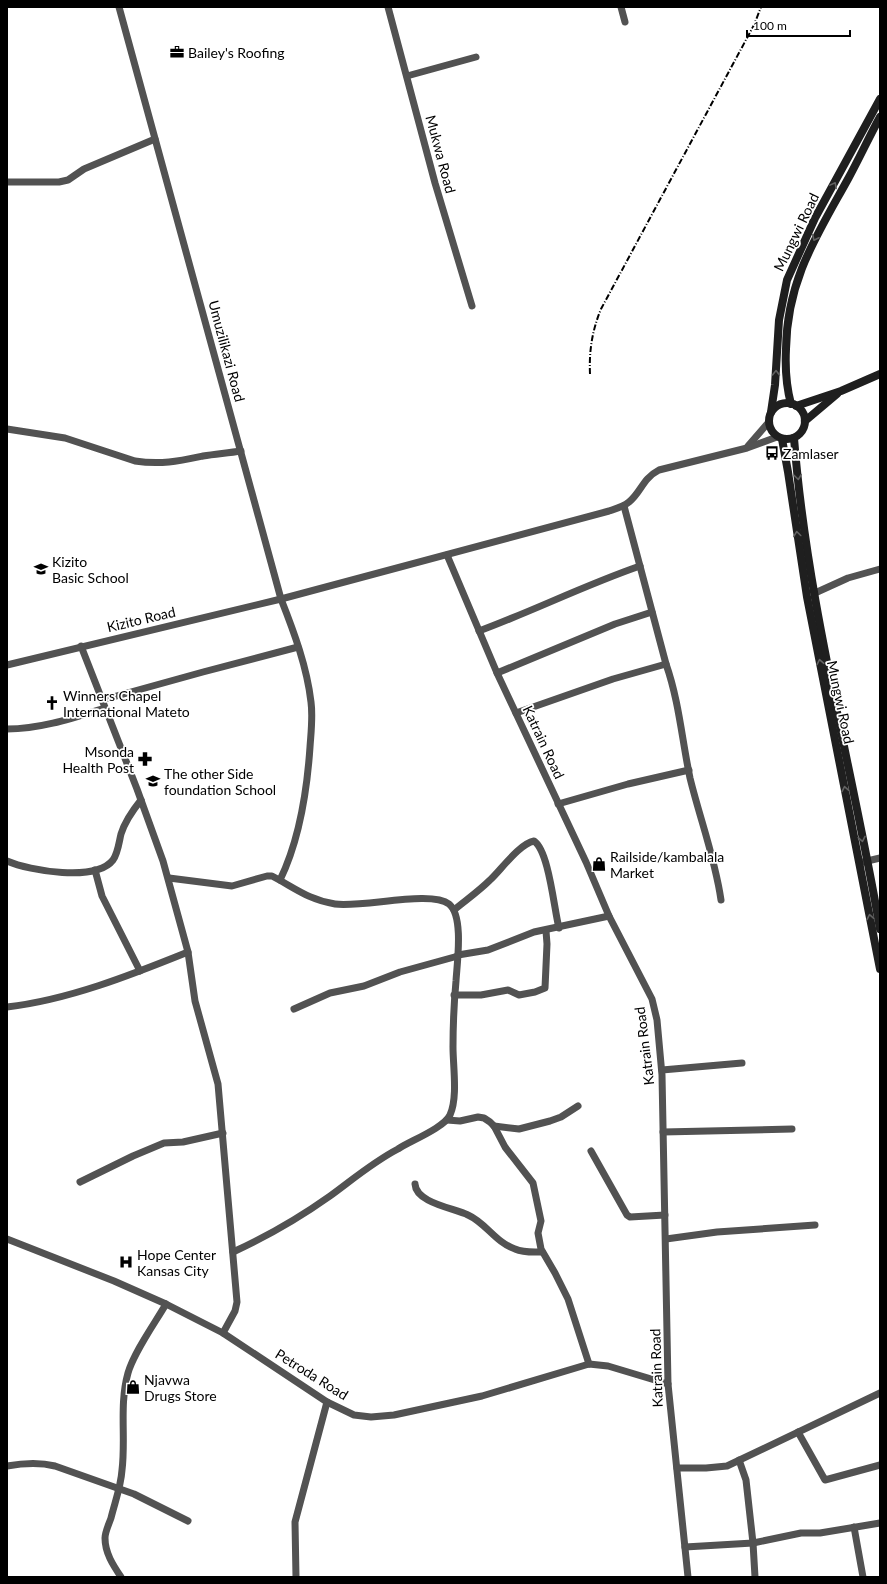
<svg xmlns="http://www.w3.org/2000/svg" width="887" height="1584" font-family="Lato,sans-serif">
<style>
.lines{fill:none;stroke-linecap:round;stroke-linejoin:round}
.street{stroke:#525252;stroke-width:7}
.secondary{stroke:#1f1f1f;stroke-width:8}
.rail{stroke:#000;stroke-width:2;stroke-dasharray:6 2 1 2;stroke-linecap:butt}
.oneway{stroke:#626262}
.labels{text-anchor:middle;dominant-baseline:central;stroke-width:3.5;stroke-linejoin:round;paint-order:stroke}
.poi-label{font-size:14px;fill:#000;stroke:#fff;text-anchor:start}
.street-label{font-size:14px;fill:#000;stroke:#fff}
</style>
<rect width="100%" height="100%" fill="#fff"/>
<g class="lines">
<!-- street -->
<g class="street">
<path d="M119 7 281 599C294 632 307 667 311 702 313 717 311 732 310 747 307 791 299 841 280 880"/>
<polyline points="388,7 435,183 472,306"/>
<polyline points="621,7 625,22"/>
<polyline points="407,76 476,57"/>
<polyline points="7,182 59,182 68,180 84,169 155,139"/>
<path d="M7 429 65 438 135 461C161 465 179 461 203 456 216 454 228 453 241 451"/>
<polyline points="748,446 768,423"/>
<polyline points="624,506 666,664"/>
<polyline points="447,555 497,673 586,862 609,916 652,999 657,1020 662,1075 668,1384 688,1577"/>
<polyline points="815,593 848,578 880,569"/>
<path d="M479 631C533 611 585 585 640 566"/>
<polyline points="81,646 137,789 163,861 188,952 195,1001 218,1084 237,1302 235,1311 223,1333"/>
<path d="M7 665 281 599 609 511C615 509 623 507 629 502 642 491 642 479 659 470L747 448 777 437"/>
<polyline points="497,673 615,624 652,612"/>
<polyline points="102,700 203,672 298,647"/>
<path d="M516 713 613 679 666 664C679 701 682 740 690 778 700 819 715 858 721 900"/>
<path d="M7 729C41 729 73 718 105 708"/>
<polyline points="558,804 628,784 689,770"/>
<path d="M7 861C30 871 96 882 113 860 118 853 119 842 121 834 125 821 133 810 141 800"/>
<polyline points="863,862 880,858"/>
<polyline points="95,870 102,896 140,971"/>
<path d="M169 878 232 886 267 876H272C295 888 309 900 335 904 362 908 431 890 449 904 464 916 457 963 456 981 454 1003 453 1025 453 1047 453 1067 458 1097 450 1115 444 1128 410 1141 398 1149 373 1162 352 1180 330 1196 299 1218 268 1236 233 1252"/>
<path d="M454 910C466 900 479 891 490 880 501 870 519 844 534 841 549 851 554 909 559 928"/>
<polyline points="458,955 488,950 534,932 609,916"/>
<polyline points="454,995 481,995 508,990 519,995 535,992 545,988 547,944 546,931"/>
<path d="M7 1007C68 1000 131 975 188 952"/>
<polyline points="294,1009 330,993 364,986 400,972 458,956"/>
<polyline points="662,1070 742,1063"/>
<polyline points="447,1120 460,1121 478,1117 484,1118 490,1122 494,1126 505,1147 533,1183 541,1221 538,1233 541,1249 555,1273 568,1299 589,1364"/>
<polyline points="494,1126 519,1129 550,1121 561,1117 578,1106"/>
<polyline points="663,1132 792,1129"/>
<polyline points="591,1151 627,1215 630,1217 665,1215"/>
<polyline points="80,1182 133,1156 164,1143 183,1142 223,1133"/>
<path d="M415 1184C416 1203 454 1208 468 1215 486 1223 495 1242 515 1249 524 1253 533 1252 542 1252"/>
<polyline points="7,1239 114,1281 166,1304 223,1333 327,1402 354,1415 371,1417 394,1415 482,1396 589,1364 608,1366 668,1384"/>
<polyline points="666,1239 717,1232 815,1225"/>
<polyline points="798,1432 825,1480 880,1465"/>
<polyline points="739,1460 746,1480 753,1543 755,1577"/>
<path d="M7 1466C24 1463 39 1462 55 1466L134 1494 188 1521"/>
<polyline points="677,1468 706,1468 727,1466 880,1393"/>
<polyline points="854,1527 863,1577"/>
<polyline points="685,1547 753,1543 801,1533 820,1533 880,1523"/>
<path d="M121 1577C113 1565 105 1553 105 1538 105 1532 109 1524 111 1518 115 1502 121 1486 122 1470 126 1438 119 1405 128 1373 134 1352 155 1323 166 1304"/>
<polyline points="296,1577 295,1522 327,1402"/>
</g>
<!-- secondary -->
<g class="secondary">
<circle cx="787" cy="421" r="18"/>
<path d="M791 404C786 385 785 368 786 349 787 280 816 237 848 179 859 159 869 137 880 117"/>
<polyline points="796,406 841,391 880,374"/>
<polyline points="771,412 775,385 779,320 787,280 815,218 880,99"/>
<polyline points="805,421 837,394"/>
<path d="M794 438C807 604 852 766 880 929"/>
<polyline points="782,439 788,472 807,597 880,969"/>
</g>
<!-- rail -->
<path class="rail" d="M590 374C589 351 592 331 601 309L754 25 761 7"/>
</g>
<!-- one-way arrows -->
<defs><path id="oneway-chevron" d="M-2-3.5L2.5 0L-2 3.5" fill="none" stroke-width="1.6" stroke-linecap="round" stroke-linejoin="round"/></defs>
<g class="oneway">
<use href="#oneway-chevron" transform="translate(834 185) rotate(-62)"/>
<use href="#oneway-chevron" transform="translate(815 238) rotate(116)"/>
<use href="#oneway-chevron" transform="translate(776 373) rotate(-89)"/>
<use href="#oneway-chevron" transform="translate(798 477) rotate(83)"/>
<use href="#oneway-chevron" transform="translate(797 534) rotate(-98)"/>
<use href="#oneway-chevron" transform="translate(820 662) rotate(-101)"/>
<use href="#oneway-chevron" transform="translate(845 789) rotate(-101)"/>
<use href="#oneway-chevron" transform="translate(862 839) rotate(79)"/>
<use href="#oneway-chevron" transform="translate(870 917) rotate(-101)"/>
</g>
<!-- icons -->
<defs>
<symbol id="office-bare" viewBox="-9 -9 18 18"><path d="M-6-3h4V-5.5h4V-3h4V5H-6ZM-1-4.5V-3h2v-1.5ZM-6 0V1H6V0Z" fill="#000" stroke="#fff" stroke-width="2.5" paint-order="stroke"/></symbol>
<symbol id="bus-bare" viewBox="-9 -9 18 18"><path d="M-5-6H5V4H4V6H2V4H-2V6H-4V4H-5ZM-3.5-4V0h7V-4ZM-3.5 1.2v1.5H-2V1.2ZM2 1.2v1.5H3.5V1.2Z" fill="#000" stroke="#fff" stroke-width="2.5" paint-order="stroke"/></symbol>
<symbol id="school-bare" viewBox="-9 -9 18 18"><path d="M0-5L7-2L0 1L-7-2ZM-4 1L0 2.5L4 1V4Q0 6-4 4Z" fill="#000" stroke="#fff" stroke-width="2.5" paint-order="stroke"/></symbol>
<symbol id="church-bare" viewBox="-9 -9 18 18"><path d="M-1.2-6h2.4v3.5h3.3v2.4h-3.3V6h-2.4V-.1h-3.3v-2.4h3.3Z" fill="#000" stroke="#fff" stroke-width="2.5" paint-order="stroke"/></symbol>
<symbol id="pharmacy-bare" viewBox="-9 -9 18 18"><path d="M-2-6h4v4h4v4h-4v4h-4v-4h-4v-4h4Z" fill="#000" stroke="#fff" stroke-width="2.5" paint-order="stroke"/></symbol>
<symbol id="shop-bare" viewBox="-9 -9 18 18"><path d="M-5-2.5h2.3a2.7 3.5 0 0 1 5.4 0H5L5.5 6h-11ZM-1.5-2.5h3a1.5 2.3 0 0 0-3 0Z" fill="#000" stroke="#fff" stroke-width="2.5" paint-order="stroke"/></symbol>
<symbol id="hospital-bare" viewBox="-9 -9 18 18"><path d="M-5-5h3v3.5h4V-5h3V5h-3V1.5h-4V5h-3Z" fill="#000" stroke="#fff" stroke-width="2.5" paint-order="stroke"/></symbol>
</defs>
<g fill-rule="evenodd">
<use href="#office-bare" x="167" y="42" width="20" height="20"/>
<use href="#bus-bare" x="762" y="443" width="20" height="20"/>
<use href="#school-bare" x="31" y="559" width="20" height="20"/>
<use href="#church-bare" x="42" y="693" width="20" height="20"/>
<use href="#pharmacy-bare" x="135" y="749" width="20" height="20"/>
<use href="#school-bare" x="143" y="771" width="20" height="20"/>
<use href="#shop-bare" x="589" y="854" width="20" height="20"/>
<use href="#hospital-bare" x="116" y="1252" width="20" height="20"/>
<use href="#shop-bare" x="123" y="1377" width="20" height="20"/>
</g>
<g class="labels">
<!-- poi labels -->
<g class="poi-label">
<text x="188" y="52">Bailey's Roofing</text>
<text x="783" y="453">Zamlaser</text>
<text x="52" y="561">Kizito<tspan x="52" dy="16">Basic School</tspan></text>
<text x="63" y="695">Winners Chapel<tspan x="63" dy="16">International Mateto</tspan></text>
<text x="134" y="751" text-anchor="end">Msonda<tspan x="134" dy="16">Health Post</tspan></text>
<text x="164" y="773">The other Side<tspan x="164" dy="16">foundation School</tspan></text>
<text x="610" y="856">Railside/kambalala<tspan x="610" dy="16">Market</tspan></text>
<text x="137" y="1254">Hope Center<tspan x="137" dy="16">Kansas City</tspan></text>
<text x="144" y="1379">Njavwa<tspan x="144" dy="16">Drugs Store</tspan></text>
</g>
<!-- street labels -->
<g class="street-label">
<text transform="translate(441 154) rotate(75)">Mukwa Road</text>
<text transform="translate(796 232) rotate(-64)">Mungwi Road</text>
<text transform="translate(227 351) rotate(75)">Umuzilikazi Road</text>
<text transform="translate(141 619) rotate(-13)">Kizito Road</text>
<text transform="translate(841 702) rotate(78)">Mungwi Road</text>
<text transform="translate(544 742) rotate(65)">Katrain Road</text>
<text transform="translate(644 1046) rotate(-97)">Katrain Road</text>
<text transform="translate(656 1368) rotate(-92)">Katrain Road</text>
<text transform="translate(312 1374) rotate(32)">Petroda Road</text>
</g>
</g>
<!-- border -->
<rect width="887" height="1584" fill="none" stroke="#000000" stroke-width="16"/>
<!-- scale -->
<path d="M747 30v6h103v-6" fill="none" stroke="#000000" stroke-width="2"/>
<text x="753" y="30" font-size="12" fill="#000000" stroke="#ffffff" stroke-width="3" paint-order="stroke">100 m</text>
</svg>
